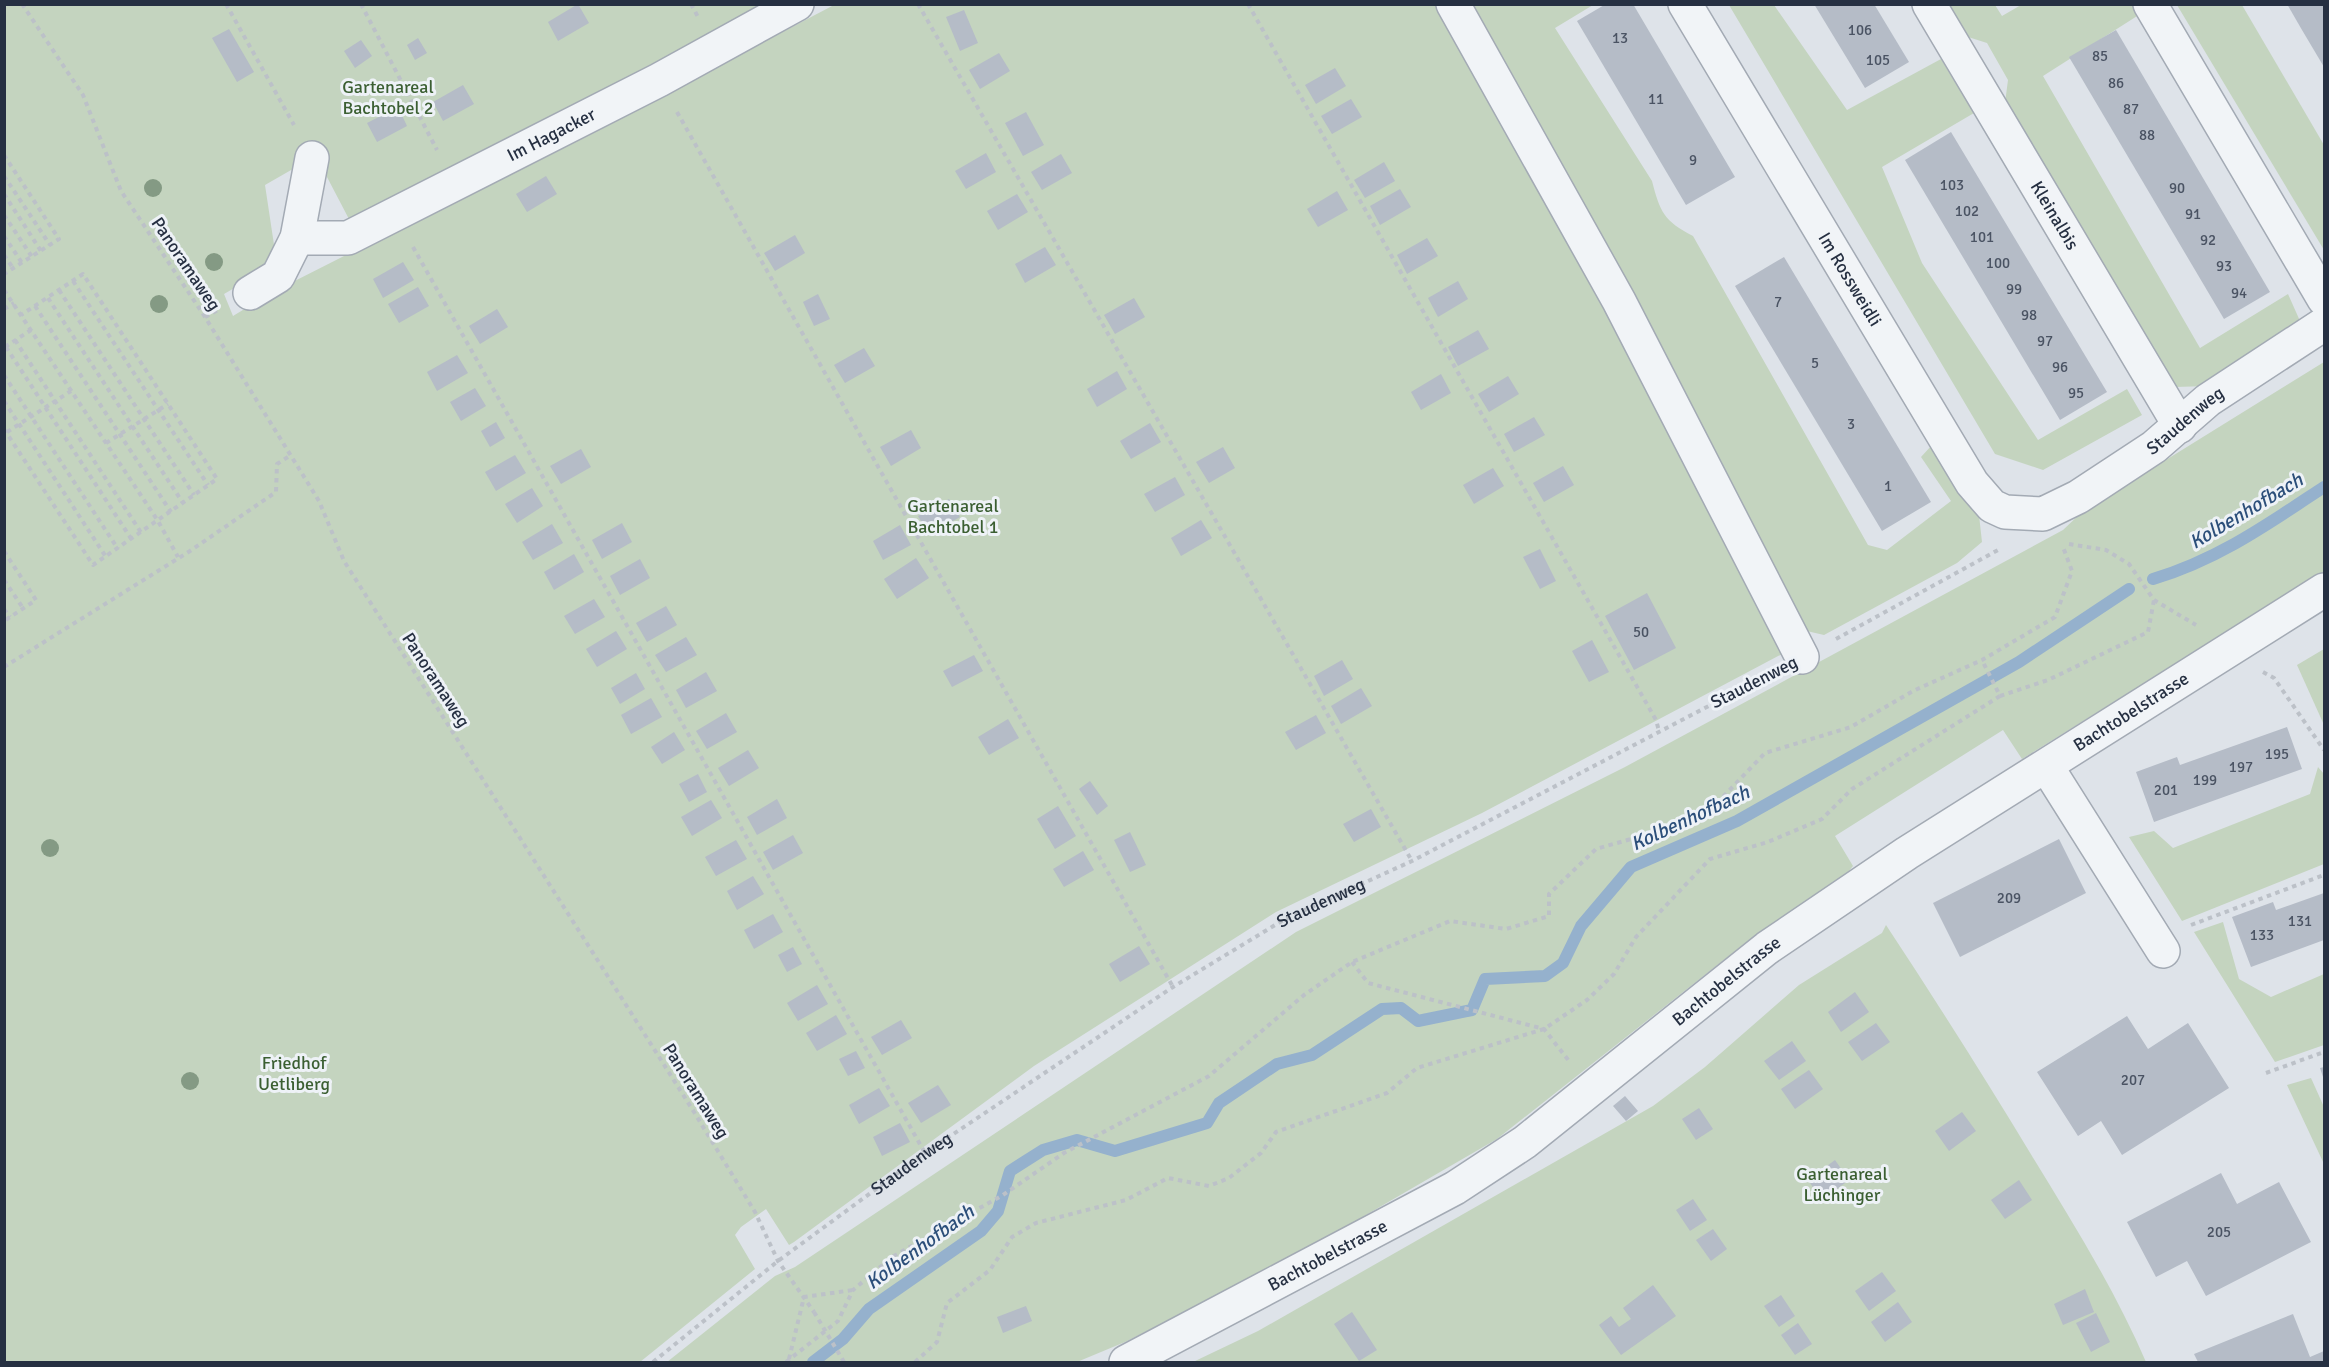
<svg xmlns="http://www.w3.org/2000/svg" width="2329" height="1367" font-family="Signika,sans-serif">
<style>
.green{fill:#c4d4bf}
.lines{fill:none;stroke-linecap:round;stroke-linejoin:round}
.stream{stroke:#95b1cd;stroke-width:12}
.building{fill:#b5bcc7}
.minor-casing{stroke:#a3aab4;stroke-width:36}
.path{stroke:#bcc1c8;stroke-width:4;stroke-dasharray:4.5 4.5;stroke-linecap:butt}
.minor{stroke:#f1f4f7;stroke-width:33}
.path-bridge{stroke:#bcc1c8;stroke-width:4;stroke-dasharray:4.5 4.5;stroke-linecap:butt}
.tree{fill:#849a84}
.labels{text-anchor:middle;dominant-baseline:central;stroke-width:6;stroke-linejoin:round;paint-order:stroke}
.number-label{font-size:15px;fill:#4a5363}
.park-label{font-size:18px;fill:#3b5f32;stroke:#eef2f7}
.street-label{font-size:18px;fill:#263042;stroke:#eef2f7}
.water-label{font-size:20px;font-style:italic;fill:#2c4f7a;stroke:#eef2f7}
</style>
<rect width="100%" height="100%" fill="#dee3e9"/>
<!-- green -->
<g class="green">
<polygon points="5,5 767,5 350,221 316,156 312,158 265,185 276,258 264,271 224,294 233,316 269,294 666,93 834,5 1439,5 1636,359 1784,653 1482,813 1276,912 1034,1066 794,1242 789,1245 766,1209 741,1227 735,1235 755,1269 640,1362 5,1362"/>
<path d="M1460 5H1593L1555 28 1652 181C1660 212 1664 221 1693 236L1868 545 1887 550 1951 501 1921 457 1932 445 1979 515 1982 542 1957 563 1824 635 1794 628Z"/>
<polygon points="1729,5 1774,5 1847,110 1941,59 1974,113 1882,167 1922,263 2038,440 2127,389 2142,415 2043,470 1995,454"/>
<polygon points="1946,5 1995,5 2002,16 2021,5 2140,5 2145,11 2043,76 2200,348 2288,294 2304,330 2210,386 2174,387 2005,103 2008,80 1987,43 1965,36"/>
<polygon points="2177,5 2242,5 2324,145 2324,250"/>
<polygon points="2324,362 2324,572 2022,759 2003,730 1835,836 1853,866 1848,872 1744,944 1497,1139 1290,1259 1125,1342 1077,1362 667,1362 775,1276 795,1267 1296,932 1625,767 2063,530 2082,512"/>
<polygon points="2324,649 2324,725 2297,665"/>
<polygon points="2318,767 2324,774 2324,864 2182,921 2129,837 2154,831 2173,848 2310,794"/>
<polygon points="2223,922 2239,979 2271,997 2324,974 2324,1045 2275,1062 2194,932"/>
<path d="M1886 925C1936 1001 1985 1078 2032 1156 2073 1223 2115 1290 2146 1362H1193L1258 1331 1653 1106 1705 1067 1799 985 1882 933Z"/>
<polygon points="2311,1078 2324,1107 2324,1164 2287,1085"/>
</g>
<g class="lines">
<!-- stream -->
<g class="stream">
<path d="M2153 579C2219 559 2268 524 2324 487"/>
<polyline points="813,1362 843,1339 869,1309 981,1231 998,1211 1010,1171 1043,1150 1077,1140 1115,1151 1207,1123 1219,1103 1277,1064 1312,1055 1382,1009 1401,1008 1418,1021 1472,1010 1485,979 1545,976 1563,963 1581,926 1631,867 1737,821 2019,662 2129,589"/>
</g>
</g>
<!-- building -->
<g class="building">
<polygon points="578,4 589,23 558,41 548,22"/>
<polygon points="1606,4 1633,4 1735,177 1686,205 1577,21"/>
<polygon points="1814,4 1874,4 1909,62 1865,88"/>
<polygon points="2287,4 2324,4 2324,67 2302,30"/>
<polygon points="964,10 978,43 960,51 946,17"/>
<polygon points="229,29 254,72 237,82 212,38"/>
<polygon points="2116,30 2270,292 2224,319 2069,57"/>
<polygon points="418,38 427,53 415,60 407,45"/>
<polygon points="361,40 372,56 355,68 344,51"/>
<polygon points="999,53 1010,71 980,89 969,70"/>
<polygon points="1335,68 1346,86 1316,104 1305,85"/>
<polygon points="463,85 474,104 443,121 433,102"/>
<polygon points="1351,99 1362,117 1332,134 1321,116"/>
<polygon points="398,107 407,126 377,142 367,123"/>
<polygon points="1026,112 1044,145 1023,156 1005,123"/>
<polygon points="1951,132 2107,392 2060,420 1905,160"/>
<polygon points="986,153 996,172 966,189 955,171"/>
<polygon points="1061,154 1072,173 1042,190 1031,172"/>
<polygon points="1384,162 1395,181 1365,198 1354,180"/>
<polygon points="546,176 557,194 527,212 516,194"/>
<polygon points="1400,189 1411,207 1380,225 1370,206"/>
<polygon points="1337,191 1348,210 1318,227 1307,209"/>
<polygon points="1017,194 1028,212 998,230 987,211"/>
<polygon points="795,235 805,253 775,271 764,253"/>
<polygon points="1427,238 1438,256 1407,274 1397,255"/>
<polygon points="1045,247 1056,265 1025,283 1015,264"/>
<polygon points="1784,257 1931,502 1882,531 1735,286"/>
<polygon points="403,262 414,280 383,298 373,279"/>
<polygon points="1458,281 1468,299 1438,317 1428,298"/>
<polygon points="418,287 429,306 399,323 388,304"/>
<polygon points="818,294 830,319 814,326 803,302"/>
<polygon points="1134,298 1145,317 1115,334 1104,315"/>
<polygon points="497,309 508,327 480,344 469,326"/>
<polygon points="1478,330 1489,349 1458,366 1448,347"/>
<polygon points="864,348 875,366 845,383 834,365"/>
<polygon points="457,355 468,373 437,391 427,372"/>
<polygon points="1117,371 1127,389 1097,407 1087,389"/>
<polygon points="1441,374 1451,393 1421,410 1411,392"/>
<polygon points="1508,376 1519,394 1489,412 1478,394"/>
<polygon points="475,388 486,406 461,421 450,402"/>
<polygon points="1534,417 1545,435 1514,452 1504,434"/>
<polygon points="496,422 505,438 490,447 481,431"/>
<polygon points="1150,423 1161,442 1131,459 1120,441"/>
<polygon points="911,430 921,448 891,466 880,447"/>
<polygon points="1223,447 1235,468 1209,483 1196,462"/>
<polygon points="581,449 591,467 561,484 550,466"/>
<polygon points="515,455 526,473 496,491 485,472"/>
<polygon points="1563,466 1574,485 1544,502 1533,483"/>
<polygon points="1493,468 1504,486 1474,504 1463,485"/>
<polygon points="1175,477 1185,495 1155,512 1144,494"/>
<polygon points="532,488 543,506 517,523 505,504"/>
<polygon points="949,499 960,517 929,535 918,516"/>
<polygon points="1201,520 1212,538 1181,556 1171,538"/>
<polygon points="622,523 632,542 602,559 592,540"/>
<polygon points="552,524 563,543 533,560 522,542"/>
<polygon points="900,525 911,545 883,560 873,541"/>
<polygon points="1540,549 1556,581 1540,589 1523,557"/>
<polygon points="574,554 584,572 554,590 544,572"/>
<polygon points="916,558 929,578 897,599 884,579"/>
<polygon points="640,559 650,578 620,595 610,576"/>
<polygon points="1647,593 1676,648 1634,670 1605,616"/>
<polygon points="594,599 605,617 575,634 564,616"/>
<polygon points="666,606 677,625 647,642 636,623"/>
<polygon points="616,631 627,649 597,667 586,649"/>
<polygon points="686,637 697,655 666,672 655,655"/>
<polygon points="1592,640 1609,672 1589,682 1572,651"/>
<polygon points="974,655 983,671 952,687 943,671"/>
<polygon points="1342,660 1353,679 1324,696 1314,676"/>
<polygon points="706,672 717,691 686,708 676,690"/>
<polygon points="636,673 645,689 620,704 611,688"/>
<polygon points="1361,688 1372,706 1341,724 1331,706"/>
<polygon points="651,698 662,717 631,734 621,715"/>
<polygon points="726,713 737,732 707,749 696,731"/>
<polygon points="1316,715 1326,733 1296,750 1285,732"/>
<polygon points="1008,719 1019,738 989,755 978,737"/>
<polygon points="2287,727 2302,769 2154,822 2136,772 2177,757 2180,765"/>
<polygon points="674,732 685,750 662,764 651,747"/>
<polygon points="748,750 759,768 729,786 718,768"/>
<polygon points="698,774 707,792 689,802 679,784"/>
<polygon points="1090,781 1108,806 1097,815 1079,789"/>
<polygon points="777,799 787,818 757,835 747,817"/>
<polygon points="711,800 722,818 692,836 681,817"/>
<polygon points="1058,806 1076,836 1055,849 1037,819"/>
<polygon points="1371,809 1381,827 1354,842 1343,824"/>
<polygon points="1130,832 1146,865 1130,872 1114,840"/>
<polygon points="793,835 803,853 773,870 763,852"/>
<polygon points="2059,839 2086,893 1960,957 1933,903"/>
<polygon points="736,840 747,859 716,876 705,857"/>
<polygon points="1083,851 1094,870 1064,887 1053,869"/>
<polygon points="753,876 764,894 737,910 727,891"/>
<polygon points="2324,893 2324,940 2251,967 2232,917 2273,902 2276,910"/>
<polygon points="773,914 783,932 754,949 744,930"/>
<polygon points="1139,946 1150,964 1120,982 1109,964"/>
<polygon points="793,947 802,964 787,972 778,955"/>
<polygon points="817,985 828,1004 798,1021 787,1003"/>
<polygon points="1855,992 1869,1012 1841,1032 1828,1012"/>
<polygon points="836,1015 847,1034 817,1051 806,1033"/>
<polygon points="2127,1016 2148,1049 2188,1023 2229,1088 2122,1155 2101,1121 2078,1136 2037,1072"/>
<polygon points="901,1020 912,1038 882,1055 871,1037"/>
<polygon points="1876,1023 1890,1042 1862,1061 1848,1042"/>
<polygon points="1792,1041 1806,1061 1779,1080 1764,1061"/>
<polygon points="856,1051 865,1068 848,1076 839,1059"/>
<polygon points="2324,1067 2324,1080 2320,1068"/>
<polygon points="1809,1070 1823,1089 1795,1109 1781,1089"/>
<polygon points="938,1085 951,1105 921,1123 908,1103"/>
<polygon points="879,1088 890,1106 859,1124 849,1105"/>
<polygon points="1625,1096 1638,1111 1626,1121 1613,1106"/>
<polygon points="1699,1108 1713,1129 1696,1140 1682,1119"/>
<polygon points="1962,1112 1976,1131 1949,1151 1935,1131"/>
<polygon points="900,1123 910,1142 882,1156 873,1137"/>
<polygon points="1835,1160 1849,1180 1822,1200 1808,1180"/>
<polygon points="2221,1173 2237,1204 2279,1182 2311,1242 2206,1296 2187,1261 2156,1277 2127,1222"/>
<polygon points="2019,1180 2032,1200 2005,1219 1991,1200"/>
<polygon points="1693,1199 1707,1220 1690,1231 1676,1210"/>
<polygon points="1713,1229 1727,1249 1711,1261 1696,1240"/>
<polygon points="1882,1272 1896,1291 1869,1311 1855,1291"/>
<polygon points="1653,1285 1676,1316 1621,1355 1599,1325 1611,1316 1619,1327 1631,1319 1623,1308"/>
<polygon points="2085,1289 2094,1312 2063,1325 2054,1304"/>
<polygon points="1781,1295 1795,1316 1779,1327 1764,1306"/>
<polygon points="1898,1302 1912,1322 1885,1342 1871,1322"/>
<polygon points="1026,1306 1032,1321 1003,1333 997,1317"/>
<polygon points="1352,1312 1377,1350 1359,1361 1334,1324"/>
<polygon points="2096,1313 2110,1342 2091,1352 2076,1323"/>
<polygon points="2293,1314 2310,1357 2324,1351 2324,1362 2198,1362 2194,1354"/>
<polygon points="1798,1323 1812,1344 1795,1355 1781,1335"/>
</g>
<g class="lines">
<defs>
<g id="minor">
<polyline points="1453,4 1619,301 1802,657"/>
<path id="s2" d="M1685 4 1972 483 1992 506 2005 512 2043 514 2078 497 2154 447 2208 400 2324 324"/>
<path id="s3" d="M1929 4 2180 426"/>
<polyline points="2150,4 2324,299"/>
<path id="s4" d="M297 238H348L659 80 797 4"/>
<polyline points="250,293 278,276 297,238 312,158"/>
<polyline points="2047,767 2163,951"/>
<path id="s5" d="M1126 1362 1455 1188 1525 1142 1767 948 1907 853 2324 590"/>
</g>
</defs>
<!-- minor casing -->
<use href="#minor" class="minor-casing"/>
<!-- path -->
<g class="path">
<polyline points="22,4 83,95 121,191 205,317 319,501 344,561 694,1112 755,1212 778,1261 814,1312"/>
<polyline points="226,4 294,125"/>
<polyline points="361,4 437,150"/>
<polyline points="691,4 698,17"/>
<polyline points="918,4 1412,861"/>
<polyline points="1248,4 1656,720 1659,731"/>
<polyline points="677,112 1173,987"/>
<polyline points="4,155 59,239 4,274"/>
<polyline points="4,176 50,245"/>
<polyline points="4,194 41,251"/>
<polyline points="4,215 32,257"/>
<polyline points="4,236 22,263"/>
<polyline points="413,247 925,1153"/>
<polyline points="4,255 13,268"/>
<polyline points="73,281 208,485"/>
<polyline points="4,290 158,521 178,557"/>
<polyline points="59,290 194,495"/>
<polyline points="48,298 183,503"/>
<polyline points="35,306 171,512"/>
<polyline points="4,309 14,303"/>
<polyline points="205,317 218,310"/>
<polyline points="15,340 142,534"/>
<polyline points="5,347 31,330"/>
<polyline points="6,347 132,540"/>
<polyline points="4,375 118,549"/>
<polyline points="4,401 106,557"/>
<polyline points="4,429 93,565 217,479 83,274 21,315"/>
<polyline points="7,432 71,391"/>
<polyline points="106,443 168,404"/>
<polyline points="2069,544 2106,550 2129,564 2154,600 2196,625"/>
<polyline points="4,551 36,600 4,621"/>
<polyline points="4,580 23,608"/>
<polyline points="4,609 10,617"/>
<polyline points="1836,639 1998,550"/>
<polyline points="4,667 190,551 276,492 277,464 291,455"/>
<polyline points="2263,672 2274,678 2324,750"/>
<polyline points="2000,696 2048,680 2148,632 2154,600"/>
<polyline points="2191,925 2324,875"/>
<polyline points="1352,962 1368,983 1544,1029 1569,1061"/>
<polyline points="2266,1073 2324,1052"/>
<polyline points="789,1359 804,1297 853,1290"/>
<path id="s1" d="M653 1362 778 1261 925 1153 1173 987 1285 919 1412 861 1768 675"/>
<polyline points="786,1362 838,1321 853,1290 892,1257 1003,1195 1064,1153 1209,1076 1304,995 1352,962 1450,921 1506,929 1549,916 1549,894 1596,849 1673,827 1720,800 1765,753 1851,727 1913,691 1982,660 2055,617 2072,571 2063,547"/>
<polyline points="915,1362 937,1342 947,1303 990,1270 1012,1237 1036,1223 1126,1200 1168,1178 1209,1186 1229,1178 1261,1153 1276,1132 1387,1093 1417,1068 1544,1029 1587,1000 1614,974 1636,937 1710,859 1768,842 1822,819 1852,789 2000,696 1982,660"/>
</g>
<!-- minor -->
<use href="#minor" class="minor"/>
<!-- path-bridge -->
<polyline class="path-bridge" points="814,1312 844,1362"/>
</g>
<!-- trees -->
<g class="tree">
<circle cx="153" cy="188" r="9"/>
<circle cx="214" cy="262" r="9"/>
<circle cx="159" cy="304" r="9"/>
<circle cx="50" cy="848" r="9"/>
<circle cx="190" cy="1081" r="9"/>
</g>
<g class="labels">
<!-- number labels -->
<g class="number-label">
<text x="1860" y="30">106</text>
<text x="1620" y="38">13</text>
<text x="2100" y="56">85</text>
<text x="1878" y="60">105</text>
<text x="2116" y="83">86</text>
<text x="1656" y="99">11</text>
<text x="2131" y="109">87</text>
<text x="2147" y="135">88</text>
<text x="1693" y="160">9</text>
<text x="1952" y="185">103</text>
<text x="2177" y="188">90</text>
<text x="1967" y="211">102</text>
<text x="2193" y="214">91</text>
<text x="1982" y="237">101</text>
<text x="2208" y="240">92</text>
<text x="1998" y="263">100</text>
<text x="2224" y="266">93</text>
<text x="2014" y="289">99</text>
<text x="2239" y="293">94</text>
<text x="1778" y="302">7</text>
<text x="2029" y="315">98</text>
<text x="2045" y="341">97</text>
<text x="1815" y="363">5</text>
<text x="2060" y="367">96</text>
<text x="2076" y="393">95</text>
<text x="1851" y="424">3</text>
<text x="1888" y="486">1</text>
<text x="1641" y="632">50</text>
<text x="2277" y="754">195</text>
<text x="2241" y="767">197</text>
<text x="2205" y="780">199</text>
<text x="2166" y="790">201</text>
<text x="2009" y="898">209</text>
<text x="2300" y="921">131</text>
<text x="2262" y="935">133</text>
<text x="2133" y="1080">207</text>
<text x="2219" y="1232">205</text>
</g>
<!-- park labels -->
<g class="park-label">
<text x="388" y="87">Gartenareal<tspan x="388" dy="21">Bachtobel 2</tspan></text>
<text x="953" y="506">Gartenareal<tspan x="953" dy="21">Bachtobel 1</tspan></text>
<text x="294" y="1063">Friedhof<tspan x="294" dy="21">Uetliberg</tspan></text>
<text x="1842" y="1174">Gartenareal<tspan x="1842" dy="21">Lüchinger</tspan></text>
</g>
<!-- street labels -->
<g class="street-label">
<text stroke="none"><textPath href="#s4" startOffset="279">Im Hagacker</textPath></text>
<text stroke="none"><textPath href="#s3" startOffset="246">Kleinalbis</textPath></text>
<text transform="translate(186 264) rotate(56)">Panoramaweg</text>
<text stroke="none"><textPath href="#s2" startOffset="321">Im Rossweidli</textPath></text>
<text stroke="none"><textPath href="#s2" startOffset="812">Staudenweg</textPath></text>
<text transform="translate(436 680) rotate(57)">Panoramaweg</text>
<text transform="translate(1754 682) rotate(-27)">Staudenweg</text>
<text stroke="none"><textPath href="#s5" startOffset="1200">Bachtobelstrasse</textPath></text>
<text stroke="none"><textPath href="#s1" startOffset="812">Staudenweg</textPath></text>
<text stroke="none"><textPath href="#s5" startOffset="714">Bachtobelstrasse</textPath></text>
<text transform="translate(696 1091) rotate(58)">Panoramaweg</text>
<text stroke="none"><textPath href="#s1" startOffset="326">Staudenweg</textPath></text>
<text stroke="none"><textPath href="#s5" startOffset="228">Bachtobelstrasse</textPath></text>
</g>
<!-- water labels -->
<g class="water-label">
<text transform="translate(2246 511) rotate(-31)">Kolbenhofbach</text>
<text transform="translate(1690 818) rotate(-25)">Kolbenhofbach</text>
<text transform="translate(920 1247) rotate(-36)">Kolbenhofbach</text>
</g>
</g>
<!-- border -->
<rect width="2329" height="1367" fill="none" stroke="#263042" stroke-width="12"/>
</svg>
